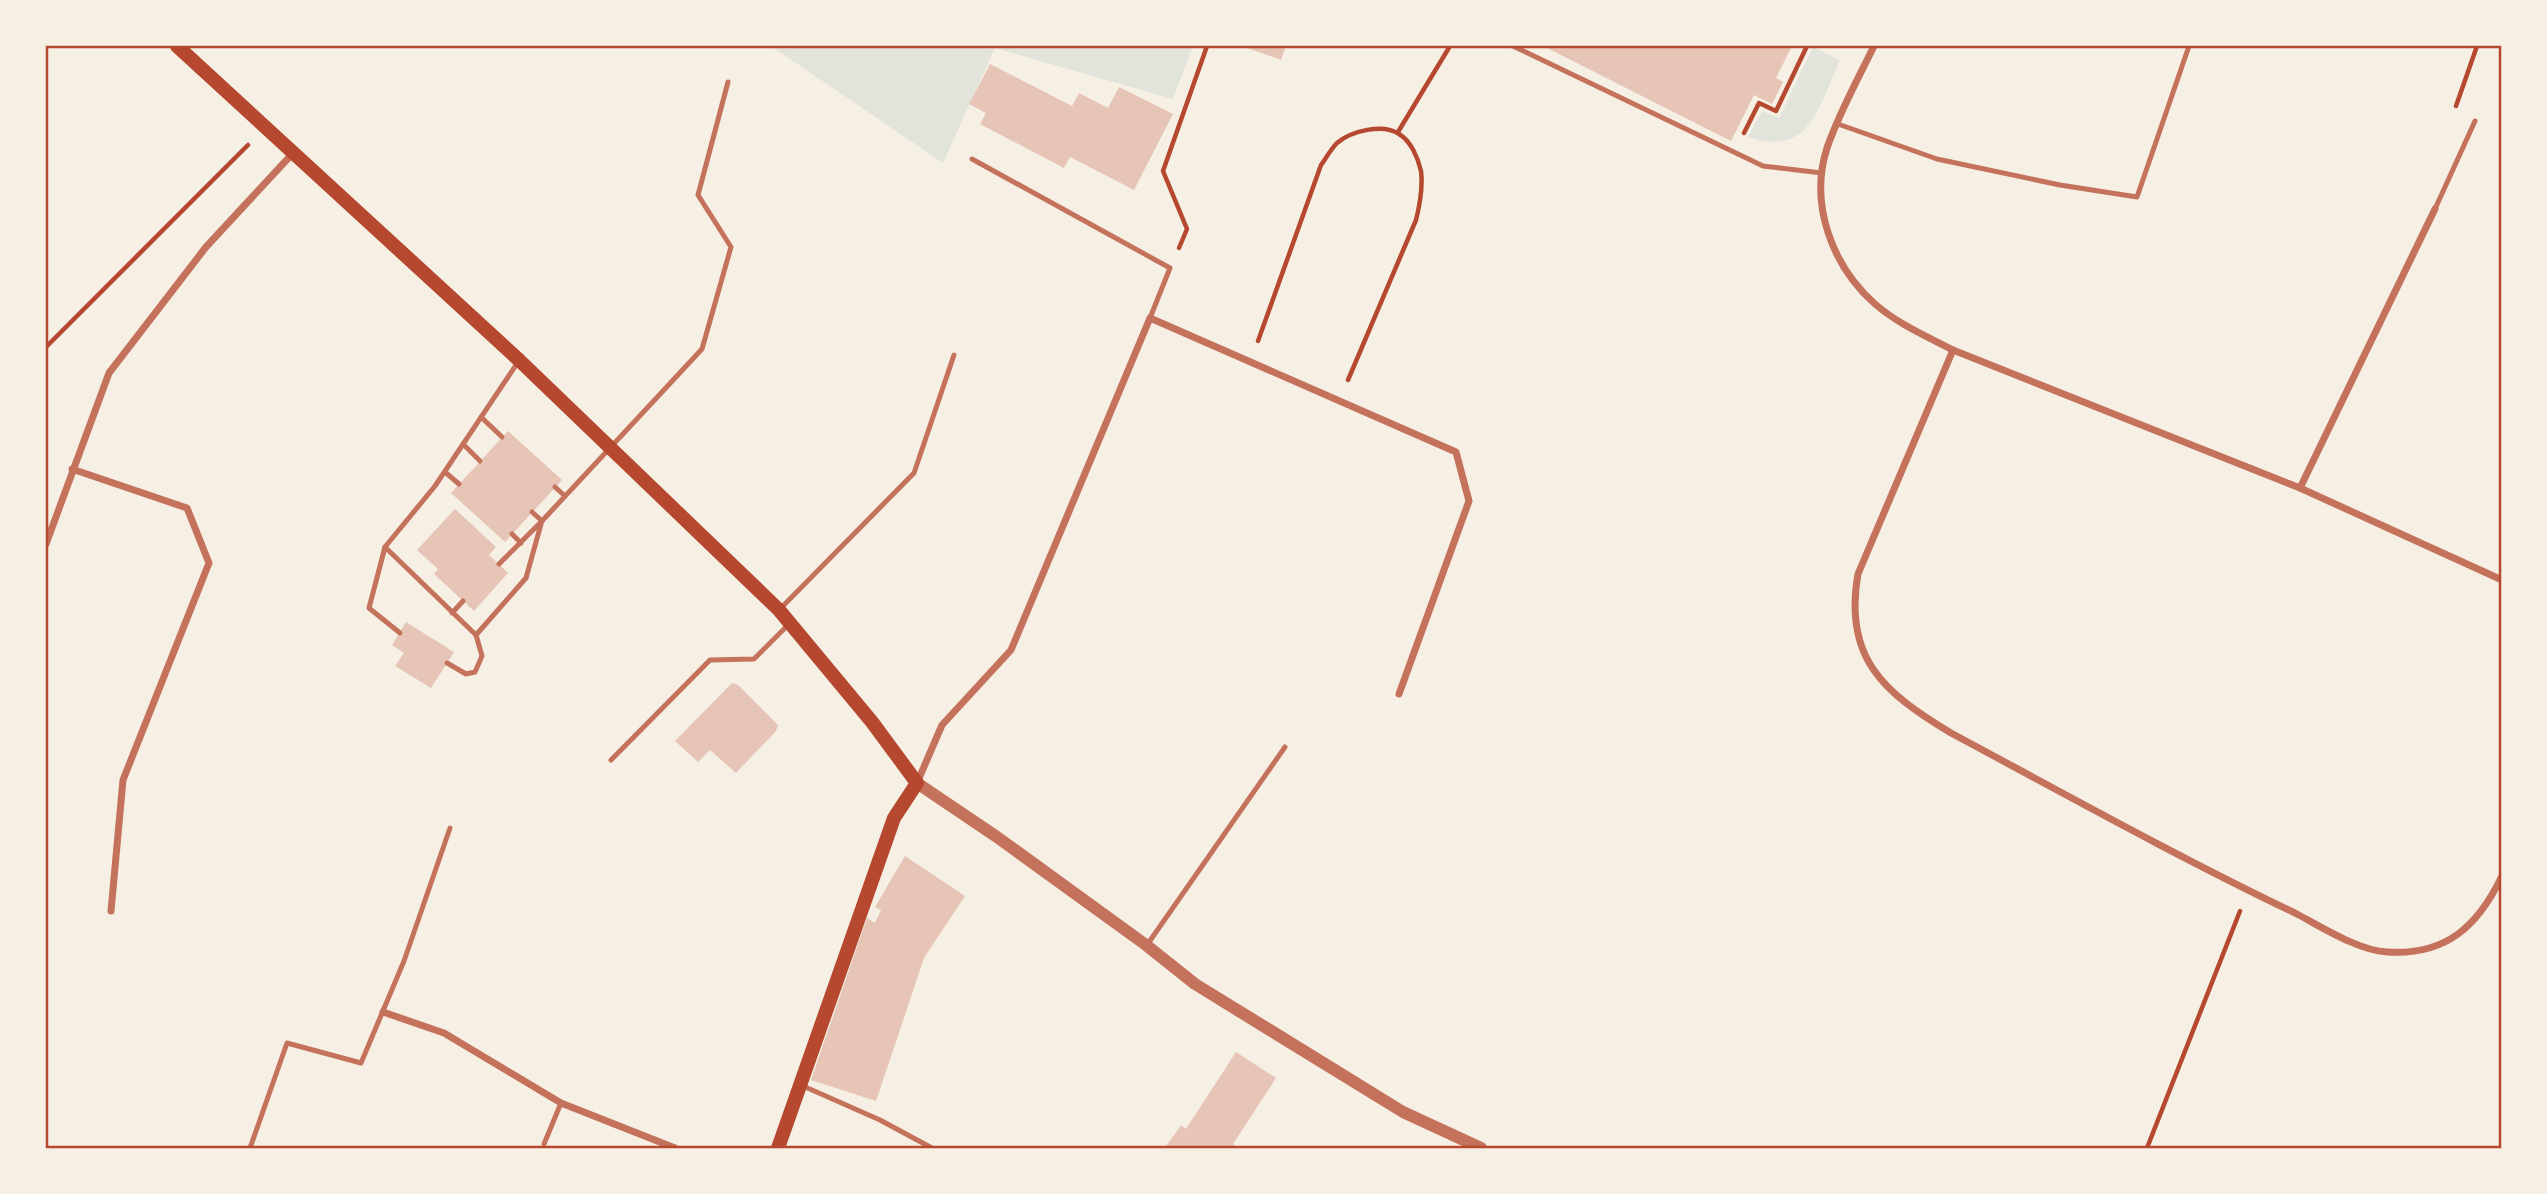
<svg xmlns="http://www.w3.org/2000/svg" width="2547" height="1194" font-family="'Roboto Condensed',sans-serif">
<style>
.green{fill:#e2e4dc}
.building{fill:#e6c5b7}
.lines{fill:none;stroke-linecap:round;stroke-linejoin:round}
.path{stroke:#b5482f;stroke-width:4.5}
.service{stroke:#c5725c;stroke-width:5}
.minor{stroke:#c5725c;stroke-width:7}
.tertiary{stroke:#c5725c;stroke-width:12}
.secondary{stroke:#b5482f;stroke-width:14}
.neatline{fill:none;stroke:#b5482f;stroke-width:2.5}
</style>
<rect width="100%" height="100%" fill="#f6efe4"/>
<!-- green -->
<g class="green">
<polygon points="771,46 1193,46 1173,99 995,48 943,163"/>
<path d="M1813 47 1840 60C1819 105 1811 158 1748 137L1762 111 1779 118Z"/>
</g>
<!-- building -->
<g class="building">
<polygon points="1242,46 1286,46 1281,60"/>
<polygon points="1543,46 1792,46 1776,78 1783,82 1772,104 1754,95 1731,141"/>
<polygon points="990,64 1072,106 1079,93 1108,108 1119,87 1173,114 1134,190 1070,157 1064,168 980,124 986,113 969,104"/>
<polygon points="508,431 562,480 505,542 451,493"/>
<polygon points="455,509 496,547 489,555 508,573 474,611 434,574 438,569 417,550"/>
<polygon points="406,622 454,652 431,688 395,666 404,653 392,645"/>
<polygon points="732,683 738,685 778,725 776,731 736,773 710,750 698,762 675,741"/>
<polygon points="905,856 965,896 924,958 876,1101 811,1080 867,918 875,923 881,910 875,907"/>
<polygon points="1236,1052 1276,1078 1233,1144 1239,1148 1165,1148 1181,1125 1186,1129"/>
</g>
<g class="lines">
<!-- path -->
<g class="path">
<polyline points="2456,106 2477,46"/>
<polyline points="1398,132 1450,46"/>
<polyline points="1744,133 1759,103 1776,111 1807,46"/>
<polyline points="1179,248 1187,229 1163,171 1207,46"/>
<path d="M1258 341 1321 165C1326 158 1331 149 1337 143 1351 131 1383 123 1399 134 1411 141 1418 158 1421 171 1423 187 1420 204 1416 220L1348 380"/>
<polyline points="46,347 248,145"/>
<polyline points="2147,1148 2240,911"/>
</g>
<!-- service -->
<g class="service">
<polyline points="1513,46 1763,166 1822,173"/>
<polyline points="1838,124 1937,159 2060,185 2137,197 2189,46"/>
<polyline points="972,159 1170,268 1150,318"/>
<polyline points="2435,209 2475,121"/>
<polyline points="518,362 435,486 385,547 476,635 526,578 541,524"/>
<polyline points="481,417 502,437"/>
<polyline points="463,444 480,461"/>
<polyline points="445,472 459,484"/>
<polyline points="555,487 565,496"/>
<polyline points="532,512 542,521"/>
<polyline points="512,534 521,543"/>
<polyline points="385,547 369,608 400,633"/>
<polyline points="499,564 542,521 702,349 731,247 698,195 728,82"/>
<polyline points="779,610 914,473 954,355"/>
<polyline points="452,613 463,601"/>
<polyline points="447,663 466,674 475,672 482,656 476,635"/>
<polyline points="611,760 710,660 754,659 788,625"/>
<polyline points="1147,945 1285,747"/>
<polyline points="803,1086 880,1120 932,1148"/>
<polyline points="544,1144 561,1103"/>
<polyline points="250,1148 287,1043 361,1063 404,961 450,828"/>
</g>
<!-- minor -->
<g class="minor">
<path d="M1874 46C1858 79 1839 113 1827 148 1809 204 1832 266 1875 304 1898 324 1926 336 1953 350L2300 488 2502 580"/>
<path d="M1953 350 1858 574C1843 658 1884 693 1951 733 2065 794 2178 857 2295 913 2320 926 2359 951 2387 952 2446 956 2478 926 2502 876"/>
<polyline points="72,469 187,508 209,563 123,780 111,911"/>
<polyline points="2300,488 2435,209"/>
<polyline points="46,544 109,373 206,247 293,153"/>
<polyline points="917,783 942,725 1011,650 1150,318 1456,452 1469,501 1399,694"/>
<polyline points="383,1012 444,1033 561,1103 675,1148"/>
</g>
<!-- tertiary -->
<polyline class="tertiary" points="917,783 997,837 1146,945 1195,984 1403,1112 1481,1148"/>
<!-- secondary -->
<polyline class="secondary" points="177,46 519,360 779,610 872,722 917,783 894,818 778,1148"/>
</g>
<!-- border -->
<rect width="2547" height="1194" fill="none" stroke="#f6efe4" stroke-width="94"/>
<rect x="47" y="47" width="2453" height="1100" class="neatline"/>
</svg>
